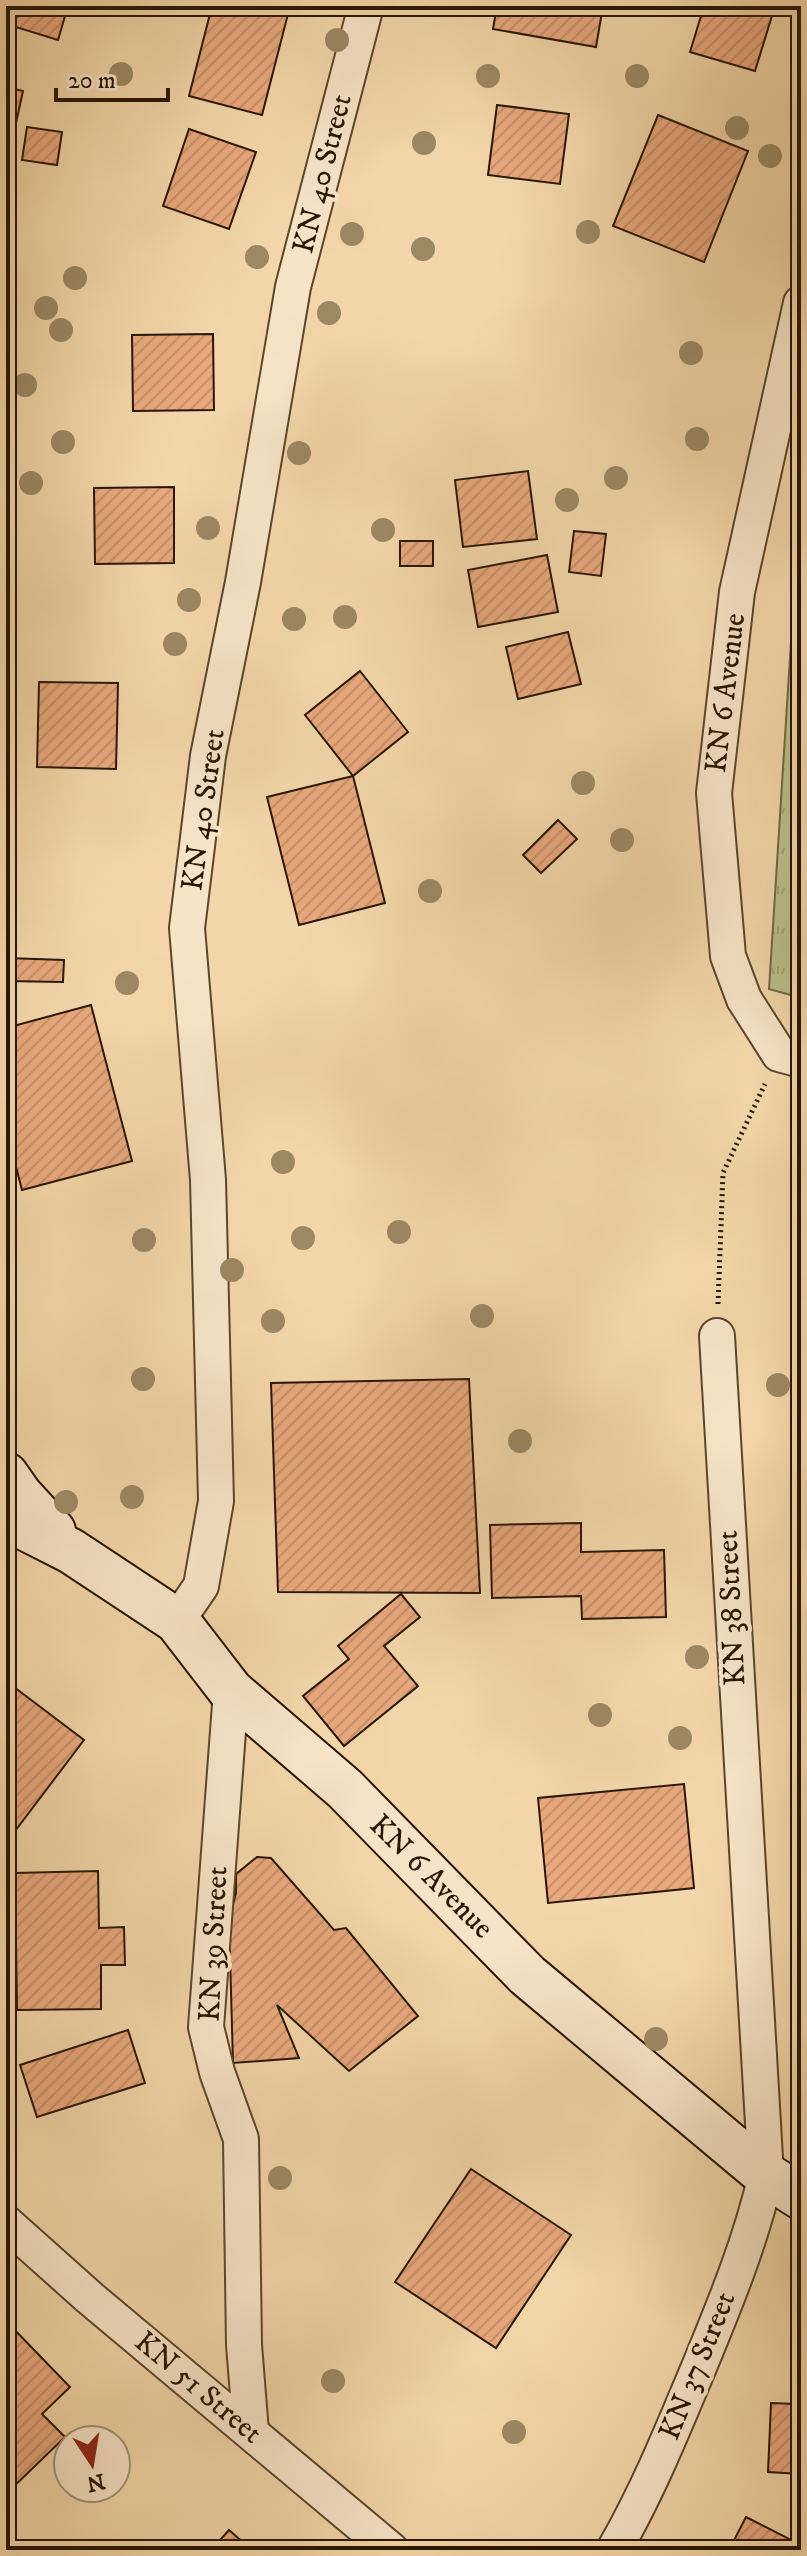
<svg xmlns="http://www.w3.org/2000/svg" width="807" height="2556" font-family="'IM FELL DW Pica',serif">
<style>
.grass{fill:url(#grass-tufts);stroke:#706a44;stroke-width:2}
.building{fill:url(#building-hatch);stroke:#281600;stroke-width:2}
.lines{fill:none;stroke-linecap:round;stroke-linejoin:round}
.street-casing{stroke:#5b462a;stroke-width:38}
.secondary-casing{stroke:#281600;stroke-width:48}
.path{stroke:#281600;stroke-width:5;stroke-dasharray:2 4;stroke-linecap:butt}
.street{stroke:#f7e4c7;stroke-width:34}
.secondary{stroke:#f7e4c7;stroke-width:44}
.tree{fill:#9c8863}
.labels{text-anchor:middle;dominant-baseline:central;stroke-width:8;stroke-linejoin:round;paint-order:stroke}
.street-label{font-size:30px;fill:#281600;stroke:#f7e4c7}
</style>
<defs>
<pattern id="grass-tufts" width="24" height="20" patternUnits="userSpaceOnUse" patternTransform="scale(2)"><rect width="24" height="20" fill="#b9be89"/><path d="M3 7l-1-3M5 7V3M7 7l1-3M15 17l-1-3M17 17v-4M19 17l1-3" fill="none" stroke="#9fa374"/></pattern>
<pattern id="building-hatch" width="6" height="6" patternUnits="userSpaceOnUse" patternTransform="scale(2)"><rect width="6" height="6" fill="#e9a87e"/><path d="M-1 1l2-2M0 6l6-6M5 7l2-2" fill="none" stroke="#c8906b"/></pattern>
</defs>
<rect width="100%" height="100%" fill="#f3d6a9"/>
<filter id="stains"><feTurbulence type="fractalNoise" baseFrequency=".0025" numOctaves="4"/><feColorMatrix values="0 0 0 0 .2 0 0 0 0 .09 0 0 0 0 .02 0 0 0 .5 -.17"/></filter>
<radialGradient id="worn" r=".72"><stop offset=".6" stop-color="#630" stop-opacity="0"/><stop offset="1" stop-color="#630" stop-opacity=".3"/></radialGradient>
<!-- grass -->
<polygon class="grass" points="801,484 801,998 769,989"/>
<!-- building -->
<g class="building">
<polygon points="6,6 68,6 58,40 6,24"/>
<polygon points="212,6 257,6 288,14 262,115 189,96"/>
<polygon points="497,6 603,6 596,47 493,29"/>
<polygon points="704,6 775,6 755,71 690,52"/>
<polygon points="6,87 23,91 9,155 6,155"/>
<polygon points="497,105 569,114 560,184 488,175"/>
<polygon points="658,115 748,151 704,262 613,226"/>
<polygon points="27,127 62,132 57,165 22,160"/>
<polygon points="189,129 256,152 229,229 163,206"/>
<polygon points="213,334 214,410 133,411 132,335"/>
<polygon points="528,471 537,539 463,547 455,480"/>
<polygon points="174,487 174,563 95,564 94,488"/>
<polygon points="574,531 606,534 601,576 569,572"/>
<rect x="400" y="541" width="33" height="25"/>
<polygon points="547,555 558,612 478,627 468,570"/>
<polygon points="568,632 581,684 518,699 506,647"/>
<polygon points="360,671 408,732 353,776 305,715"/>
<polygon points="39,682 118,683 116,769 37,767"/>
<polygon points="353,776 385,903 299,925 267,797"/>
<polygon points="558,820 577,839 541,873 523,855"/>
<polygon points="6,958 64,960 63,982 6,981"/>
<polygon points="91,1005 132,1161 22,1190 6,1128 6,1028"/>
<polygon points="469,1379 480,1593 278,1592 271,1383"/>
<polygon points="581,1523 581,1552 664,1550 666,1617 582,1619 581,1596 492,1598 490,1525"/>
<polygon points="401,1594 420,1617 384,1646 418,1686 344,1746 303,1696 349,1659 338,1646"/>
<polygon points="6,1681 84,1740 6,1843"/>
<polygon points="684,1784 694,1888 548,1903 538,1798"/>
<polygon points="257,1857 271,1858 334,1930 346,1928 418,2016 349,2071 277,2005 299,2058 233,2063 229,1920 236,1893 236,1874"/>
<polygon points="98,1871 99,1928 124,1927 125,1965 101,1965 101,2009 17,2010 15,1873"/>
<polygon points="128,2030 145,2083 37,2117 20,2065"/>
<polygon points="471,2169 571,2235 496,2348 395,2282"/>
<polygon points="8,2323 70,2387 42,2414 65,2437 8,2492 6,2490"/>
<polygon points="799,2341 801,2341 801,2474 768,2472 771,2403 796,2404"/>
<polygon points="746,2517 801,2545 801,2550 729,2550"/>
<polygon points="229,2530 252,2550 211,2550"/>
</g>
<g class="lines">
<defs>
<g id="street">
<polyline points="801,303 737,592 714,793 728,956 744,999 779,1054 801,1060"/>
<polyline points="177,1621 201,1586 216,1501 208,1180 187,928 208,756 243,582 293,287 366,6"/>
<polyline points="231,1691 206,2027 217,2072 241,2139 244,2345 251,2432"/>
<polyline points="6,2223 90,2298 391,2550"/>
<path d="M614 2550C648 2491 673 2429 699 2367 725 2304 751 2241 766 2175L717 1336"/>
</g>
<g id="secondary">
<polyline points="6,1475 20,1495 53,1531"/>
<polyline points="6,1518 71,1551 177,1621 231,1691 345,1789 527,1975 766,2175 801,2197"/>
</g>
</defs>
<!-- street casing -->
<use href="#street" class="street-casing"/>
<!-- secondary casing -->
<use href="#secondary" class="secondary-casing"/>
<!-- path -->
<polyline class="path" points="718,1304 723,1173 765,1084"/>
<!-- street -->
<use href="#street" class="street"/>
<!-- secondary -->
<use href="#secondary" class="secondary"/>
</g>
<!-- trees -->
<g class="tree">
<circle cx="337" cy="40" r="12"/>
<circle cx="121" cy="74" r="12"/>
<circle cx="488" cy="76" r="12"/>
<circle cx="637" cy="76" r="12"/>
<circle cx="737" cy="128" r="12"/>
<circle cx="424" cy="143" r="12"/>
<circle cx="770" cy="156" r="12"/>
<circle cx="588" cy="232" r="12"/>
<circle cx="352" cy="234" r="12"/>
<circle cx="423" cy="249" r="12"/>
<circle cx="257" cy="257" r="12"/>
<circle cx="75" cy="278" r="12"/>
<circle cx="46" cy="308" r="12"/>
<circle cx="329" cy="313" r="12"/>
<circle cx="61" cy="330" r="12"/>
<circle cx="691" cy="353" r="12"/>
<circle cx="25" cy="385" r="12"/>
<circle cx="697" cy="439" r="12"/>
<circle cx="63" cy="442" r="12"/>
<circle cx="299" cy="453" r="12"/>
<circle cx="616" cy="478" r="12"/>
<circle cx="31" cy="483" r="12"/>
<circle cx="567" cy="500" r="12"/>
<circle cx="208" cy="528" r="12"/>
<circle cx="383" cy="530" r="12"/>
<circle cx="189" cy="600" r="12"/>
<circle cx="345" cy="617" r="12"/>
<circle cx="294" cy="619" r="12"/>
<circle cx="175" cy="644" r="12"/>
<circle cx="583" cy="783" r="12"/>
<circle cx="622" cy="840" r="12"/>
<circle cx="430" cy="891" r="12"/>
<circle cx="127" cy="983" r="12"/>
<circle cx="283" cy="1162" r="12"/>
<circle cx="399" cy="1232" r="12"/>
<circle cx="303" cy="1238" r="12"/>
<circle cx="144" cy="1240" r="12"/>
<circle cx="232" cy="1270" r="12"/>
<circle cx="482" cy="1316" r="12"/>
<circle cx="273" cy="1321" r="12"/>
<circle cx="143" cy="1379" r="12"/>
<circle cx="778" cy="1385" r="12"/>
<circle cx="520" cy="1441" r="12"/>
<circle cx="132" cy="1497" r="12"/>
<circle cx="66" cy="1502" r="12"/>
<circle cx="697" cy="1657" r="12"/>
<circle cx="600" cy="1715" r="12"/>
<circle cx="680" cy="1738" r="12"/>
<circle cx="656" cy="2039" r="12"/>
<circle cx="280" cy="2178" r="12"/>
<circle cx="333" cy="2381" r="12"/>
<circle cx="514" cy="2432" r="12"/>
</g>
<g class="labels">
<!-- street labels -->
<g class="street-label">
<text transform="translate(323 174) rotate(-76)">KN 40 Street</text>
<text transform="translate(726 693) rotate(-83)">KN 6 Avenue</text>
<text transform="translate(204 810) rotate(-82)">KN 40 Street</text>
<text transform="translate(732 1608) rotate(-93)">KN 38 Street</text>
<text transform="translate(431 1877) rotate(45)">KN 6 Avenue</text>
<text transform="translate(214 1944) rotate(-87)">KN 39 Street</text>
<text transform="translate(698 2366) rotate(-68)">KN 37 Street</text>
<text transform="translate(198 2388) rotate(40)">KN 51 Street</text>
</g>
</g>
<!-- margin -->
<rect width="807" height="2556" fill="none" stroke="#f3d6a9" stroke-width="32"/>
<rect x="8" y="8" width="791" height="2540" fill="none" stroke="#281600" stroke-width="4"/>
<rect x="16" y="16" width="775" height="2524" fill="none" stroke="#281600" stroke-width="2"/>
<!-- north arrow -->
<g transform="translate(92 2464) rotate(168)"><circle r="38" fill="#f7e4c7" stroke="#a49277" stroke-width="2"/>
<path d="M0-6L14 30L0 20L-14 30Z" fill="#8f2418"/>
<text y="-12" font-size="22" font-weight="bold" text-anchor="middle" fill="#281600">N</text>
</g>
<!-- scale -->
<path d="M56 88v12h112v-12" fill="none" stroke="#281600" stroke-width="4"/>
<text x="68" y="88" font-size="24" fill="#281600" stroke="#f7e4c7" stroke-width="6" paint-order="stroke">20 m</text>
<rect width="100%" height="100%" filter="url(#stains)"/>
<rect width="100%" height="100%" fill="url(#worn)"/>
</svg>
